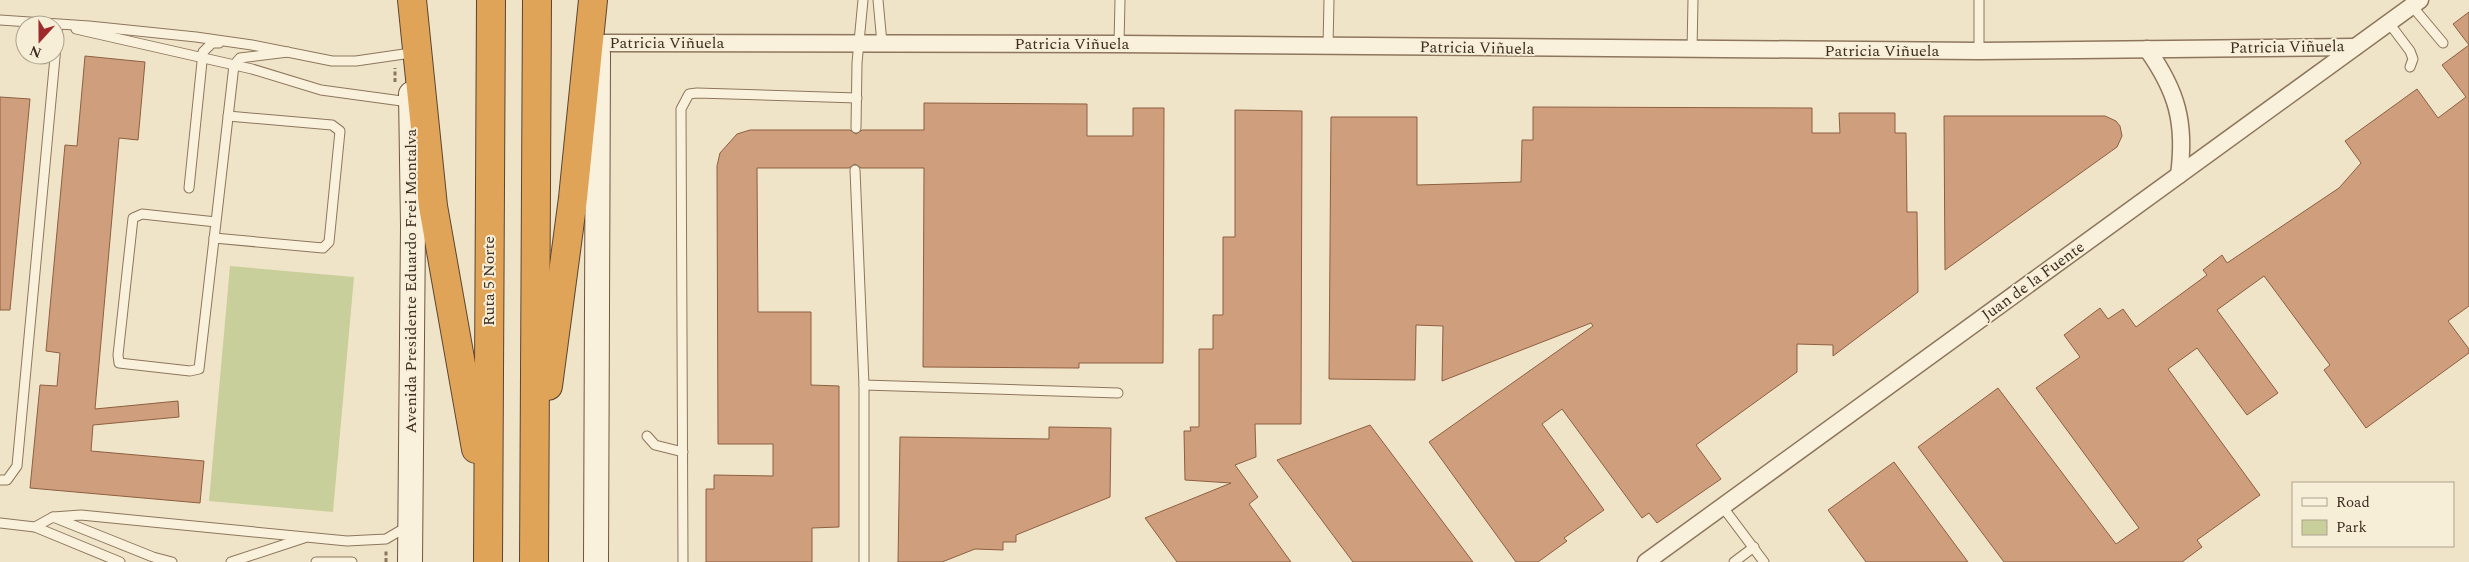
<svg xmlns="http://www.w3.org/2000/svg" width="2469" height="562" font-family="Spectral,serif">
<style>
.green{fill:#c9cf9b}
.building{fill:#cf9f7d;stroke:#8d5f41}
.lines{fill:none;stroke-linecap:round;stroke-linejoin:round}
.lane-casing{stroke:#8d765c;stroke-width:11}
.street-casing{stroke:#8d765c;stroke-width:19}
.secondary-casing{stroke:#6f573f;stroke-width:26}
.highway-casing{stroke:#5b4430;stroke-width:30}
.path{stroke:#8d765c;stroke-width:3;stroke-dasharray:4 2.5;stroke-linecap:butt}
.lane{stroke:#faf1dc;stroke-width:9}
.street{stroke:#faf1dc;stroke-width:16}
.secondary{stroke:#faf1dc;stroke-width:24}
.highway{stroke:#e0a458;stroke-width:28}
.labels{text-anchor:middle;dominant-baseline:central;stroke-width:4;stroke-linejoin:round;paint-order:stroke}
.street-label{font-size:16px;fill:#3d2e20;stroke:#f7eed8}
</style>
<rect width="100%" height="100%" fill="#f0e4c8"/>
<!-- green -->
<polygon class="green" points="230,266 354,277 333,512 209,501"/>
<!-- building -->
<g class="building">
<polygon points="2469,12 2469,306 2448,321 2469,349 2469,353 2366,428 2324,370 2330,365 2264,276 2217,310 2278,393 2247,415 2197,348 2168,369 2260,495 2197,540 2202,547 2182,562 2004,562 1918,447 1998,388 2116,544 2139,528 2036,388 2080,357 2064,335 2100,308 2108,319 2123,309 2136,327 2207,275 2203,270 2222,255 2227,263 2339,188 2361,163 2345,141 2417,89 2438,118 2466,97 2442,65 2469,45 2453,24"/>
<polygon points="85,56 145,62 138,140 119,138 95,409 178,401 179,417 93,425 91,451 204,461 200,503 30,488 40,385 57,386 60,353 46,351 65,145 77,146"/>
<polygon points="0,97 30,99 10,310 0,310"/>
<polygon points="924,103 1087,104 1087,136 1133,136 1133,108 1164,108 1163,363 1079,363 1079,368 923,367 924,168 861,168 855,164 849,168 757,168 758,312 811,312 811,385 839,386 839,527 812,528 812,562 706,562 706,489 714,489 714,475 773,476 773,444 718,444 717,166 720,153 737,134 750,130 850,130 856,134 862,130 924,130"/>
<polygon points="1533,107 1812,108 1812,133 1840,133 1839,113 1895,113 1895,133 1906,133 1907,212 1917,212 1918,292 1833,356 1833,345 1797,344 1797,372 1696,445 1721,479 1657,523 1649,513 1642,518 1562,409 1542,424 1604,510 1564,538 1567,541 1538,562 1516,562 1429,442 1593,326 1591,323 1442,381 1443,326 1416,325 1415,380 1329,379 1331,117 1417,117 1417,185 1521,182 1522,140 1533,140"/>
<polygon points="1235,110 1302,111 1301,424 1255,424 1256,457 1235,465 1258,497 1249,504 1291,562 1177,562 1145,518 1231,483 1185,480 1184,431 1191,431 1190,427 1199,427 1199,349 1213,349 1213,315 1223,315 1223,237 1235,237"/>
<polygon points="1944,116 2105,116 2116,121 2120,126 2122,136 2117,147 1945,270"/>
<polygon points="1370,425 1473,562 1353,562 1277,460"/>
<polygon points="1049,427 1111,428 1110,497 1016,535 1016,542 1003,542 1003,550 975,549 942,562 898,562 900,437 1049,439"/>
<polygon points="1894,462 1968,562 1866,562 1828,510"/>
</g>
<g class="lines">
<defs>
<g id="lane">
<polyline points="878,0 882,43"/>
<polyline points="2412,6 2443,43"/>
<polyline points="0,20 89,26 196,37 252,45 332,61 356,61 411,53"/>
<polyline points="2389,23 2410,51 2413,59 2410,67"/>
<polyline points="76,29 252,69 321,90 409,102"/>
<polyline points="1119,44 1120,0"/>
<polyline points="1328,46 1329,0"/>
<polyline points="1692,50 1693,0"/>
<polyline points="1979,51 1979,0"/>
<polyline points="856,128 857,63 863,0"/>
<polyline points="855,170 864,385 864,562"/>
<polyline points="189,188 203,52 212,43 219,43"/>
<polyline points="216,222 142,214 133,218 118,355 119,363 190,371 199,369 216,222 234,65 240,58 288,52"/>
<polyline points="214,238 323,248 329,242 340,131 332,125 228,116"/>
<polyline points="864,385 1118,393"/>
<polyline points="647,436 655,445 683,452"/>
<polyline points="0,480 7,480 17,466 58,25"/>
<polyline points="1722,506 1764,562"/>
<polyline points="53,517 81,515 347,541 386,539 408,526"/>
<polyline points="0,523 35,527 120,562"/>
<polyline points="35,527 53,517 153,557 172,562"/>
<polyline points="231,562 304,538"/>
<polyline points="316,562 352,562"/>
<polyline points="683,562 681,109 689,94 697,93 857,98"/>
<polyline points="1734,562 1754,547"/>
</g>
<g id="street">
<polyline points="599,43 1119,44 1979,51 2355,47"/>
<path d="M2147 49C2177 91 2186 123 2179 175"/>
<polyline points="1646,562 2420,0"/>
</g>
<g id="secondary">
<polyline points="410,562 413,226 411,94"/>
<polyline points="596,562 598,54"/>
</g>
<g id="highway">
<polyline points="412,0 433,206 476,449"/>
<polyline points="548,386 573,198 593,0"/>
<polyline points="488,562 491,0"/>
<polyline points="534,562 537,0"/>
</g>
</defs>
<!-- lane casing -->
<use href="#lane" class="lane-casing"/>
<!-- street casing -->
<use href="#street" class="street-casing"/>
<!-- secondary casing -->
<use href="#secondary" class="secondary-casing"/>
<!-- highway casing -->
<use href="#highway" class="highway-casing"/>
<!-- path -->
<g class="path">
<polyline points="395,82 395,68"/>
<polyline points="386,562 386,550"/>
</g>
<!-- lane -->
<use href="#lane" class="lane"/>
<!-- street -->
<use href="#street" class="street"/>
<!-- secondary -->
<use href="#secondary" class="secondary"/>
<!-- highway -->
<use href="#highway" class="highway"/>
</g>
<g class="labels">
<!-- street labels -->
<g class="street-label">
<text x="667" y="43">Patricia Viñuela</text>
<text x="1072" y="44">Patricia Viñuela</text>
<text transform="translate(2287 47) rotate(-1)">Patricia Viñuela</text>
<text transform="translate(1477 48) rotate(1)">Patricia Viñuela</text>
<text x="1882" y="51">Patricia Viñuela</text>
<text transform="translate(411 281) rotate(-90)">Avenida Presidente Eduardo Frei Montalva</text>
<text transform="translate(489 281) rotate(-90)">Ruta 5 Norte</text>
<text transform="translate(2033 281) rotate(-36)">Juan de la Fuente</text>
</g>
</g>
<!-- legend -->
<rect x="2292" y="482" width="162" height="65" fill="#f7eed8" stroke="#ada18e"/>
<rect x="2302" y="498" width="25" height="8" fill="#faf1dc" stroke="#ada18e"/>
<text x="2336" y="507" font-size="15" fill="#3d2e20">Road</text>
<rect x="2302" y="520" width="25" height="15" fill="#c9cf9b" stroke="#ada18e"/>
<text x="2336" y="532" font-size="15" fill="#3d2e20">Park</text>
<!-- north arrow -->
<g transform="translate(40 40) rotate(201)"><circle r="24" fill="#f7eed8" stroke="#ada18e"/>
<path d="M0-4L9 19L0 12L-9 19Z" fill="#9e2a2b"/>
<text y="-8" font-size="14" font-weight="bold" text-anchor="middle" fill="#3d2e20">N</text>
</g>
</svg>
